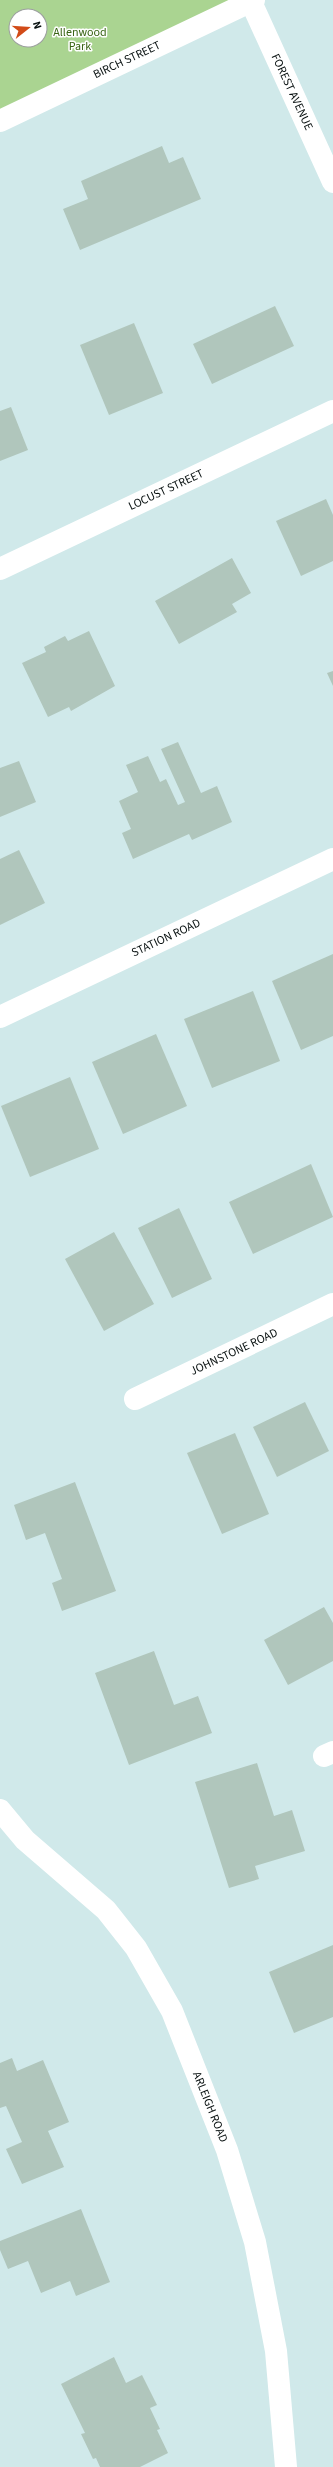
<svg xmlns="http://www.w3.org/2000/svg" width="333" height="2467" font-family="'Source Sans 3',sans-serif">
<style>
.green{fill:#aad491;fill-rule:evenodd}
.building{fill:#b0c6bc}
.lines{fill:none;stroke-linecap:round;stroke-linejoin:round}
.minor{stroke:#fff;stroke-width:22}
.tertiary{stroke:#fff;stroke-width:22}
.labels{text-anchor:middle;dominant-baseline:central;stroke-width:3;stroke-linejoin:round;paint-order:stroke}
.park-label{font-size:12px;fill:#386313;stroke:#fff}
.street-label{font-size:12px;fill:#070f0f;stroke:#fff}
</style>
<rect width="100%" height="100%" fill="#d0e9ea"/>
<!-- green -->
<path class="green" d="M0 0H254L0 121ZM16 16H40V40H16Z"/>
<!-- building -->
<g class="building">
<polygon points="162,146 169,163 183,157 201,199 80,250 63,209 88,199 81,181"/>
<polygon points="275,306 294,346 212,384 193,344"/>
<polygon points="134,323 163,393 109,415 80,345"/>
<polygon points="11,407 28,450 0,461 0,411"/>
<polygon points="326,499 333,515 333,561 301,576 276,521"/>
<polygon points="232,558 251,593 232,604 237,612 179,644 155,601"/>
<polygon points="89,631 115,686 71,711 69,707 48,717 22,663 46,652 44,647 65,636 68,641"/>
<polygon points="333,671 333,686 327,673"/>
<polygon points="178,742 201,793 217,786 232,822 192,840 189,834 133,859 122,833 131,829 119,801 138,792 126,765 148,756 160,782 166,779 178,805 185,802 161,749"/>
<polygon points="19,761 36,802 0,817 0,768"/>
<polygon points="19,850 45,903 0,925 0,859"/>
<polygon points="333,954 333,1036 301,1050 272,981"/>
<polygon points="253,991 280,1061 212,1088 184,1019"/>
<polygon points="156,1034 187,1106 123,1134 92,1062"/>
<polygon points="70,1077 99,1149 30,1177 1,1106"/>
<polygon points="311,1164 333,1217 253,1254 229,1202"/>
<polygon points="179,1208 212,1279 172,1298 138,1228"/>
<polygon points="114,1232 154,1304 104,1331 65,1259"/>
<polygon points="305,1402 329,1451 277,1477 253,1427"/>
<polygon points="235,1433 269,1514 222,1534 187,1453"/>
<polygon points="75,1482 116,1591 62,1611 52,1583 62,1579 45,1533 26,1540 14,1505"/>
<polygon points="324,1607 333,1623 333,1661 288,1685 264,1640"/>
<polygon points="154,1651 174,1705 198,1696 212,1733 129,1765 95,1673"/>
<polygon points="257,1763 274,1816 292,1810 305,1851 255,1866 259,1879 229,1888 195,1782"/>
<polygon points="333,1945 333,2017 294,2033 269,1972"/>
<polygon points="12,2058 17,2071 43,2060 69,2122 48,2131 64,2167 22,2184 6,2149 22,2142 6,2106 0,2108 0,2063"/>
<polygon points="81,2209 110,2282 76,2296 70,2281 41,2293 28,2261 8,2269 0,2250 0,2241"/>
<polygon points="114,2357 126,2383 142,2375 157,2405 150,2408 160,2429 157,2430 168,2453 140,2467 100,2467 96,2458 93,2459 81,2434 85,2433 61,2384"/>
</g>
<g class="lines">
<!-- minor -->
<g class="minor">
<polyline points="251,2 333,182"/>
<polyline points="0,121 254,0"/>
<polyline points="0,569 333,411"/>
<polyline points="135,1399 333,1304"/>
<polyline points="324,1756 333,1752"/>
<polyline points="0,1810 25,1840 106,1910 136,1948 172,2011 227,2150 255,2242 276,2351 286,2467"/>
</g>
<!-- tertiary -->
<polyline class="tertiary" points="0,1017 333,859"/>
</g>
<g class="labels">
<!-- park labels -->
<g class="park-label">
<text x="80" y="32">Allenwood<tspan x="80" dy="14">Park</tspan></text>
</g>
<!-- street labels -->
<g class="street-label">
<text transform="translate(127 60) rotate(-25)">BIRCH STREET</text>
<text transform="translate(292 92) rotate(65)">FOREST AVENUE</text>
<text transform="translate(166 490) rotate(-25)">LOCUST STREET</text>
<text transform="translate(166 938) rotate(-25)">STATION ROAD</text>
<text transform="translate(234 1352) rotate(-25)">JOHNSTONE ROAD</text>
<text transform="translate(210 2107) rotate(68)">ARLEIGH ROAD</text>
</g>
</g>
<!-- north arrow -->
<g transform="translate(28 28) rotate(73)"><circle r="19" fill="#ffffff" stroke="#9c9f9f"/>
<path d="M0-3L7 15L0 10L-7 15Z" fill="#d24b18"/>
<text y="-6" font-size="11" font-weight="bold" text-anchor="middle" fill="#070f0f">N</text>
</g>
</svg>
